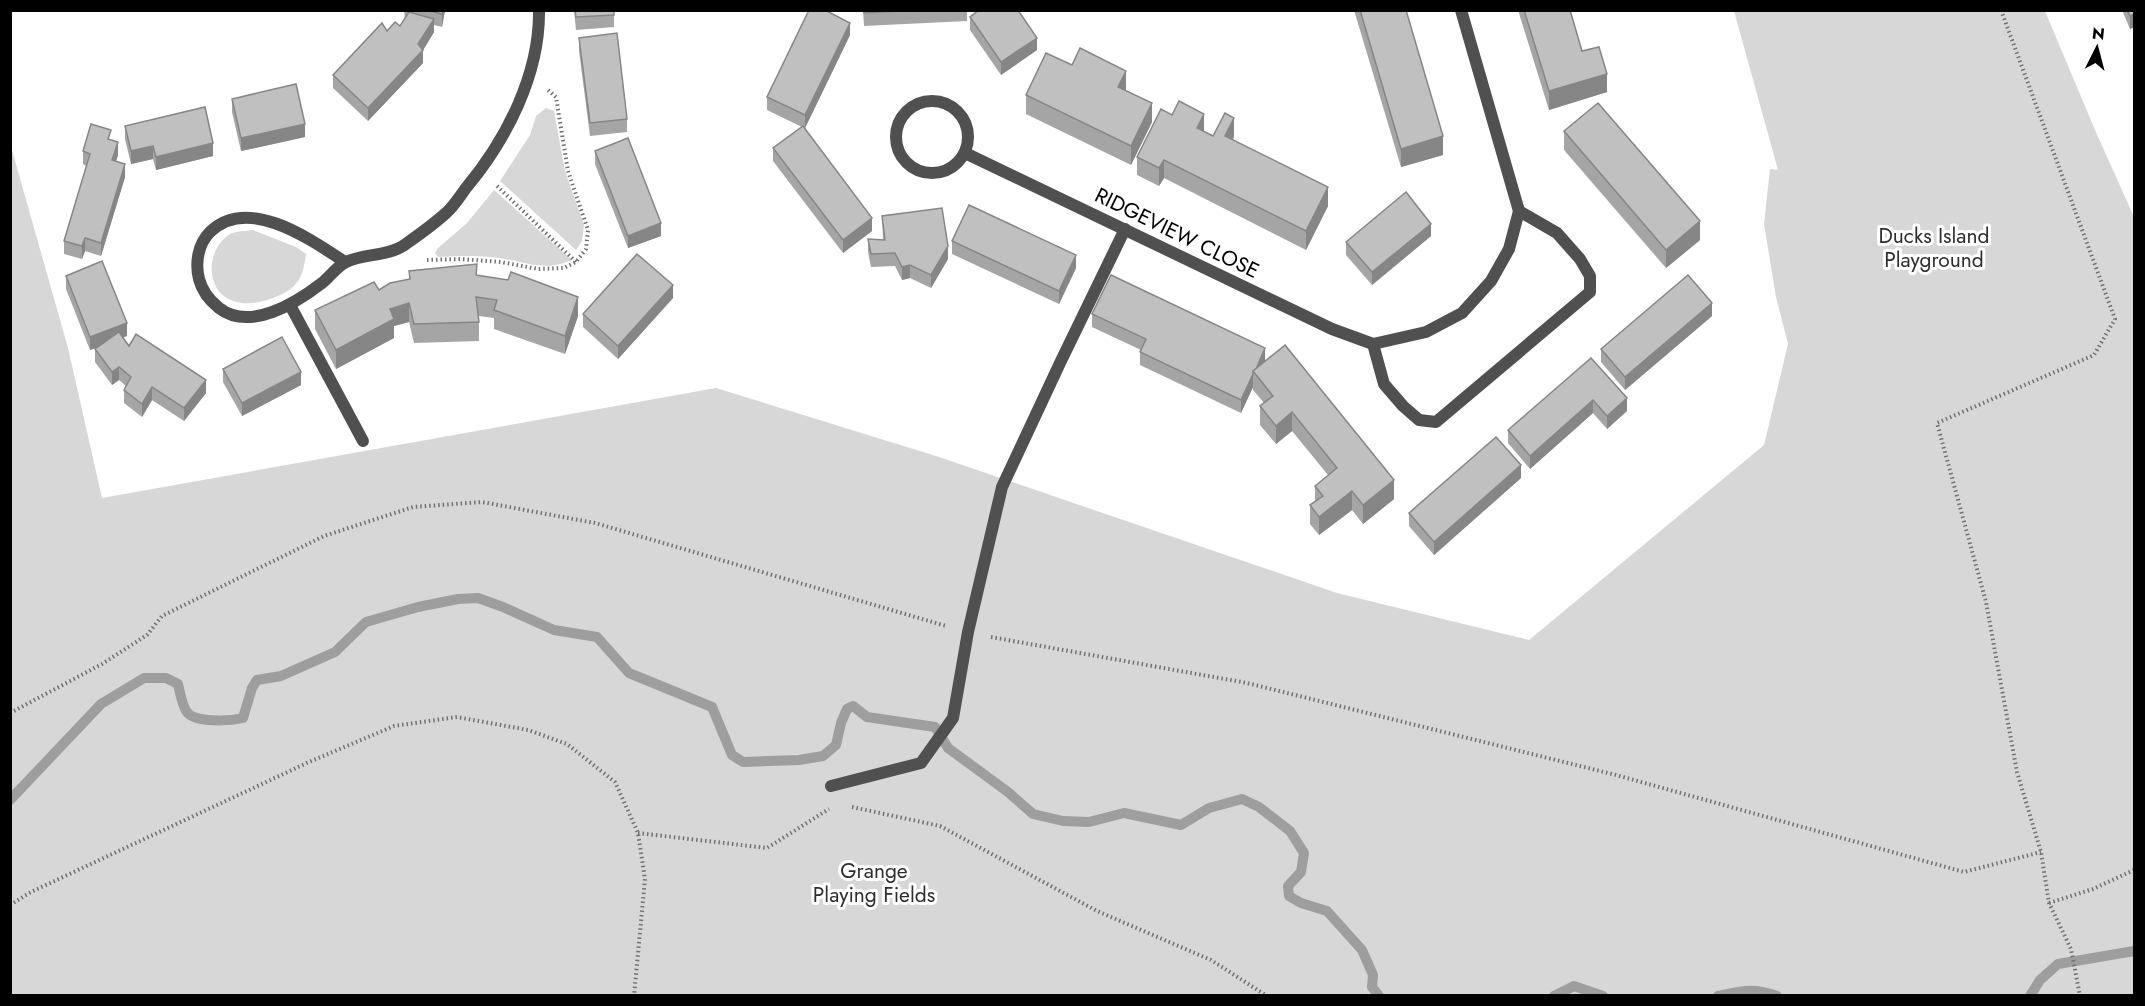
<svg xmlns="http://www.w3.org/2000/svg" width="2145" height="1006" font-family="Jost,sans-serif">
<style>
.green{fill:#d7d7d7}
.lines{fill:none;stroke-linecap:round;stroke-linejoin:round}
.stream{stroke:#9e9e9e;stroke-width:10}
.path{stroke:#727272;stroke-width:4;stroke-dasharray:1.5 3;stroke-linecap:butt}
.service{stroke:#505050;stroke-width:12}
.minor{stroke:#505050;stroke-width:12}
.wall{fill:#a5a5a5}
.shaded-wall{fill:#868686}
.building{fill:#c0c0c0;stroke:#868686;stroke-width:1.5}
.labels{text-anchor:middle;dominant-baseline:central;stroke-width:6;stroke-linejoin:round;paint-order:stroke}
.street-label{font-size:21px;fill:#000;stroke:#fff}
.park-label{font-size:21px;fill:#2e2e2e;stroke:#fff}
</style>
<rect width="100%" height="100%" fill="#fff"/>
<!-- green -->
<g class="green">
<polygon points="1734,11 2045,11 2095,130 2134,217 2134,995 11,995 10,143 68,348 102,498 716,388 936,456 1337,593 1529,640 1764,445 1788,344 1776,297 1764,224 1770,169 1778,170"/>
<polygon points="546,108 554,111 565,171 584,225 582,241 576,250 500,181 530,135 536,116"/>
<path d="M494 190 572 260C543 272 527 262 499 258 478 255 458 256 438 257L435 253 438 248 467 223Z"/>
<path d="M253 230 296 247 306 254C303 276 299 287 278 296 264 302 248 306 233 301 204 291 206 249 230 234 236 231 246 231 253 230Z"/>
</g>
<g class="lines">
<!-- stream -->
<g class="stream">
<path d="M10 800 101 704 144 678H166L178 684C180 692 182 706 187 712 195 723 230 721 243 718L252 688 257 680 281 676 335 652 366 622 418 607 458 599 478 598 503 607 554 630 597 637 629 673 712 707 732 755 743 762 799 760 823 756 836 745 841 723 847 709 853 706 867 717 935 727 948 748 1008 792 1033 814 1063 821 1089 822 1124 813 1181 825 1209 808 1242 799 1259 807 1290 831 1304 853 1301 872 1288 886 1289 896 1301 903 1327 911 1362 950 1373 975 1372 987 1379 996"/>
<polyline points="1554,996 1574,986 1603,996"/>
<path d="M1718 996C1741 991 1754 987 1777 996"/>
<polyline points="2030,996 2040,980 2058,964 2134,951"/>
</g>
<!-- path -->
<g class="path">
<polyline points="2001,10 2115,319 2094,355 1937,423 1986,602 2017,772 2041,852 2049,903 2071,949 2080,996"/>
<polyline points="497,186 576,262"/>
<polyline points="427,260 460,259 501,262 538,269 564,268 576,262 586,249 588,230 568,171 556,97 548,90"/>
<polyline points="991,637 1247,683 1616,775 1964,872 2041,852"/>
<polyline points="10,713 102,664 147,635 162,616 324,536 413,507 482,502 595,523 946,626"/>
<polyline points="852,807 940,826 1097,911 1211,960 1267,996"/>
<polyline points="638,833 767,848 829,809"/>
<polyline points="2049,903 2093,889 2134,870"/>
<polyline points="10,905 31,892 309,762 394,726 457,717 528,730 567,744 615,782 638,833 645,879 634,996"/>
</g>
<!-- service -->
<g class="service">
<polyline points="290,305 363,441"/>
<polyline points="831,786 921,763 953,718 968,632 1002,487 1060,363 1125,229"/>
</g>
<!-- minor -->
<g class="minor">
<circle cx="932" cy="137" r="36"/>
<polyline points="965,153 1332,329 1373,344 1384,384 1403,406 1419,420 1436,422 1590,292 1590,276 1580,259 1557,233 1519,211 1461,10"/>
<path d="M345 262C310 239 248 195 210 232 198 244 195 263 199 279 202 291 209 300 219 308 250 332 296 303 322 283 330 277 337 266 346 262 363 254 387 256 403 246 417 236 433 225 446 213 454 206 460 196 466 188 506 140 540 75 539 10"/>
<polyline points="1373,344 1426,332 1462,313 1491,281 1509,249 1519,211"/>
</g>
</g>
<!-- wall -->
<g class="wall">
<polygon points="404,10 445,10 442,27 434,25 434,32 423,50 423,63 368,121 333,88 333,75 387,31 400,26 405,19"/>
<polygon points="574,10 614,10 614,27 576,30"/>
<polygon points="863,10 967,10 967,21 864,26"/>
<polygon points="1354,10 1406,10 1443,155 1401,167"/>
<polygon points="1518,10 1570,10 1582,51 1607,92 1549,110"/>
<polygon points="2122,10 2134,10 2134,27 2130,29"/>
<polygon points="970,17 1037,50 1001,75 970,30"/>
<polygon points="850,35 805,128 804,128 872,231 843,253 773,161 773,148 802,127 767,110 767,97"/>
<polygon points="579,38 627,119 627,132 590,136 579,51"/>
<polygon points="1072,65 1126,89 1126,91 1152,122 1131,165 1026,114 1026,95"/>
<polygon points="232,99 305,137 241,151 232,112"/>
<polygon points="125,126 213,156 156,170 153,159 131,164 125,139"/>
<polygon points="1564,131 1700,240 1666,268 1564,150"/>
<polygon points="1204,132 1213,136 1234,136 1233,140 1328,206 1306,250 1164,178 1159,186 1137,175 1137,157"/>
<polygon points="111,140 118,155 116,161 125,177 101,256 85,251 82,259 64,254 64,241 86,166 83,164 83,151"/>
<polygon points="595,151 661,236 628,248 595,164"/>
<polygon points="882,216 948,259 931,288 910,278 902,280 895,266 871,267 868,252 868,239 883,240"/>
<polygon points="1431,236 1372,285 1346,255 1346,242"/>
<polygon points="952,241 1076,268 1059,304 952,254"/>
<polygon points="409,271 477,275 578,316 565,354 494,329 494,318 479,316 479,341 414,343 409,322 394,326 394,338 336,369 315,329 315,310 409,280"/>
<polygon points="66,276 127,336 123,337 129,346 206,393 184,421 152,400 142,417 124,403 124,390 126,386 119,380 112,385 95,362 95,349 99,347 90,350 66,289"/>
<polygon points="673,298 618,359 583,327 583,314"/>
<polygon points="1092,314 1265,361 1394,499 1363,524 1352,510 1319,535 1310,524 1310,505 1315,502 1315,486 1328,475 1292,431 1276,444 1260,425 1260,406 1264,403 1253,390 1253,387 1241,413 1140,365 1140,352 1141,350 1092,327"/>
<polygon points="1712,316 1625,390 1601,362 1601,349"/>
<polygon points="1591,358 1627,411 1607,429 1593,413 1530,469 1508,443 1508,430"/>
<polygon points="223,369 301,385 242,416 223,382"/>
<polygon points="1521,478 1434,555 1409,526 1409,513"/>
</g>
<!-- shaded-wall -->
<g class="shaded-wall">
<polygon points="443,10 445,10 442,27 442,14"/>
<polygon points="2134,14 2134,27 2130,29 2130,16"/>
<polygon points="434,19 434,32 422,52 423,50 423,63 368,121 368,108 418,44"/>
<polygon points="850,23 850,35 805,128 805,115"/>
<polygon points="1037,38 1037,50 1001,75 1001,62"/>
<polygon points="1126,71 1126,89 1118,106 1118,87"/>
<polygon points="1607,74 1607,92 1549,110 1549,91"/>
<polygon points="1152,103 1152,122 1131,165 1131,146"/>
<polygon points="1204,114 1204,132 1197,128"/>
<polygon points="1234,118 1234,136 1225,154 1225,136"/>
<polygon points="305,124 305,137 241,151 241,138"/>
<polygon points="1443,136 1443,155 1401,167 1401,149"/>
<polygon points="118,142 118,155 112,173 112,160"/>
<polygon points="213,143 213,156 156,170 156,157"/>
<polygon points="153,146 153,159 131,164 131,151"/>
<polygon points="1164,160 1164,178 1159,186 1159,168"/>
<polygon points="125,164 125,177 101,256 101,243"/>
<polygon points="1328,187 1328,206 1306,250 1306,231"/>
<polygon points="872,218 872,231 843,253 843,240"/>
<polygon points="1700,221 1700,240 1666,268 1666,250"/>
<polygon points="661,223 661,236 628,248 628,236"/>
<polygon points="1431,224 1431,236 1372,285 1372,272"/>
<polygon points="85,238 85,251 82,259 82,246"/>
<polygon points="948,246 948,259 931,288 931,275"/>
<polygon points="1076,255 1076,268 1059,304 1059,291"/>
<polygon points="910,265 910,278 902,280 902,267"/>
<polygon points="673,285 673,298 618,359 618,346"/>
<polygon points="578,297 578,316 565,354 565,336"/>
<polygon points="409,303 409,322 394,326 394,338 336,369 336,350 390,309"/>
<polygon points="1712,303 1712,316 1625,390 1625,377"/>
<polygon points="127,323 127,336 90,350 90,337"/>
<polygon points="1265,348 1265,361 1254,372"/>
<polygon points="119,367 119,380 112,385 112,372"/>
<polygon points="301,372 301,385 242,416 242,403"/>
<polygon points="1253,374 1253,387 1241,413 1241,400"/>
<polygon points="206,380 206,393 184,421 184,408"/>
<polygon points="152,387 152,400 142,417 142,404"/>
<polygon points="1627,398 1627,411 1607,429 1607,416"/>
<polygon points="1593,400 1593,413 1530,469 1530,456"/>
<polygon points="1292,412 1292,431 1276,444 1276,426"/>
<polygon points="1521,465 1521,478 1434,555 1434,542"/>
<polygon points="1394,480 1394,499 1363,524 1363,505"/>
<polygon points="1352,491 1352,510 1319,535 1319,517"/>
</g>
<!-- building -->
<g class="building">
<polygon points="426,10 443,10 442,14"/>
<polygon points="575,10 614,10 614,15 576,17"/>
<polygon points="809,10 825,10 850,23 805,115 767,97"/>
<polygon points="863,10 917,10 864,13"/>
<polygon points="979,10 1018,10 1037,38 1001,62 970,17"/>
<polygon points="1360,10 1406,10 1443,136 1401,149"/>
<polygon points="1524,10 1570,10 1582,51 1599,47 1607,74 1549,91"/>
<polygon points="2127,10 2134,10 2134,14 2130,16"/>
<polygon points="409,12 434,19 418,44 423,50 368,108 333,75 382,23 387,31 395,22 400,26"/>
<polygon points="617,33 627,119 590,123 579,38"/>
<polygon points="1080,48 1126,71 1118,87 1152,103 1131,146 1026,95 1046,53 1072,65"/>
<polygon points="296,84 305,124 241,138 232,99"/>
<polygon points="1179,101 1204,114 1197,128 1213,136 1225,113 1234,118 1225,136 1328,187 1306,231 1164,160 1159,168 1137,157 1161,109 1172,115"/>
<polygon points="1598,103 1700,221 1666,250 1564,131"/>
<polygon points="205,107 213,143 156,157 153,146 131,151 125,126"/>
<polygon points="91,124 111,130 108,139 118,142 112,160 125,164 101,243 85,238 82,246 64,241 90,154 83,151"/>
<polygon points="803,126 872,218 843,240 773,148"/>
<polygon points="628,138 661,223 628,236 595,151"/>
<polygon points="1406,192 1431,224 1372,272 1346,242"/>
<polygon points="969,205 1076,255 1059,291 952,241"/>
<polygon points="942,208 948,246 931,275 910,265 902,267 895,253 871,254 868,239 885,240 882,216"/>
<polygon points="637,254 673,285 618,346 583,314"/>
<polygon points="102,261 127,323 90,337 66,276"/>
<polygon points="477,264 476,275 508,280 511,272 578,297 565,336 494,310 497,300 476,297 479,322 414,324 409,303 390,309 394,319 336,350 315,310 374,282 379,290 390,283 410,279 409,271"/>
<polygon points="1111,275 1265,348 1256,369 1253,371 1253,374 1241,400 1140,352 1146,339 1092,314"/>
<polygon points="1688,275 1712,303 1625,377 1601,349"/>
<polygon points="119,332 129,346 136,334 206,380 184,408 152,387 142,404 124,390 131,377 119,367 112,372 95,349"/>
<polygon points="282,337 301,372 242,403 223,369"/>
<polygon points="1285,345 1394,480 1363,505 1352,491 1319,517 1310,505 1323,496 1315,486 1337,468 1292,412 1276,426 1260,406 1273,396 1253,371"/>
<polygon points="1591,358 1627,398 1607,416 1593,400 1530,456 1508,430"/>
<polygon points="1496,437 1521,465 1434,542 1409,513"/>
</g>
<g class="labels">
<!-- street labels -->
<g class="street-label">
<text transform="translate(1177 233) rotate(26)">RIDGEVIEW CLOSE</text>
</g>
<!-- park labels -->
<g class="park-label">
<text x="1934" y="236">Ducks Island<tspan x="1934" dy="24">Playground</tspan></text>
<text x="874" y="871">Grange<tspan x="874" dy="24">Playing Fields</tspan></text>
</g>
</g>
<!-- border -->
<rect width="2145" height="1006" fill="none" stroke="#000000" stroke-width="24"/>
<!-- north arrow -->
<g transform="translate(2097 48) rotate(6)" stroke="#ffffff" stroke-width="4.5" paint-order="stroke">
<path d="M0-4.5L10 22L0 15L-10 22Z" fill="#000000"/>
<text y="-9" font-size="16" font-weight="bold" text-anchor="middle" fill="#000000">N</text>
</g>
</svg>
